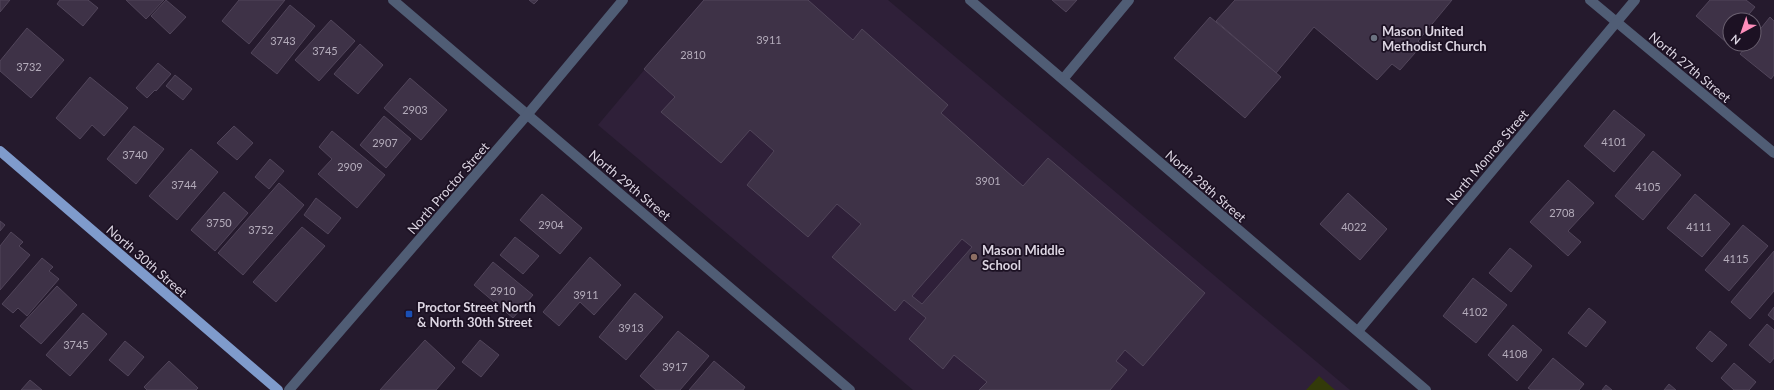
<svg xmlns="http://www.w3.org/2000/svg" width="1774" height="390" font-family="Lato,sans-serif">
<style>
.built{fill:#2f2039}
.green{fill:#333a09}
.building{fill:#3e3247;stroke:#51455a;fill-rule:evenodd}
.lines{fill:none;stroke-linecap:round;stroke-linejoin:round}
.minor{stroke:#505d75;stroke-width:10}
.major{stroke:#7f9bcc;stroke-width:10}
.worship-dot{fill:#6b7280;stroke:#1c1123;stroke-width:1.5}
.education-dot{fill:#8d6e63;stroke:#1c1123;stroke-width:1.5}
.transit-dot{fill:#1a4fb4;stroke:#1c1123;stroke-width:1.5}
.labels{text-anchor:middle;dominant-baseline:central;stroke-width:3.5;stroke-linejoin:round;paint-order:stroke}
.number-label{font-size:11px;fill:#b4acbb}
.poi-label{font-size:13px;font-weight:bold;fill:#dcd5e2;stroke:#1c1123;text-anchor:start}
.street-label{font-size:13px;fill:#dcd5e2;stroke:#1c1123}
</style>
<rect width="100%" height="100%" fill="#251a2d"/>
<!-- built -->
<polygon class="built" points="703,0 888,0 1350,390 913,390 598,125"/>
<!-- green -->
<polygon class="green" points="1319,376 1335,390 1306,390"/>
<!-- building -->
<g class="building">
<polygon points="0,0 10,0 0,12"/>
<polygon points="60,0 88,0 98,8 83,26 57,4"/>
<polygon points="126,0 164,0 146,19"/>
<polygon points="166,0 186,17 170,34 151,16"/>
<polygon points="239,0 285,0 249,44 222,21"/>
<polygon points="529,0 538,0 534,4"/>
<path d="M704 0H808L853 40 862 29 948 105 941 113 1023 186 1048 158 1205 293 1143 366 1125 350 1116 361 1127 370 1110 390H979L987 382 954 355 943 369 909 339 926 318 904 300 895 311 832 257 861 224 837 204 808 237 747 185 774 151 750 130 721 163 661 112 675 97 644 69ZM962 239 972 247 922 304 912 296Z"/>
<polygon points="1052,0 1077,0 1066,12"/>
<polygon points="1235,0 1452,0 1418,41 1422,45 1400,70 1392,64 1377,80 1314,27 1276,73 1216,21"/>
<polygon points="1710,0 1746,0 1755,7 1744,20 1730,20 1730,36 1726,42 1696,16"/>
<polygon points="290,5 315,26 277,74 251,53"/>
<polygon points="1210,17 1281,77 1245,118 1174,58"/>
<polygon points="1770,17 1774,21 1774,75 1771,79 1740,54 1748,44 1754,44 1754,37"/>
<polygon points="331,20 355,41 319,81 295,60"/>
<polygon points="27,28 64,60 31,98 0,71 0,61"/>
<polygon points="360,44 383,65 358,94 334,74"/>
<polygon points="158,63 171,74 156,91 155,90 147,98 136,88"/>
<polygon points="175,75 192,89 183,100 166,86"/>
<polygon points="90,77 128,108 104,136 92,125 80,139 56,118"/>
<polygon points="410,78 447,110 421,140 384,108"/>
<polygon points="1614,110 1645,135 1614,172 1584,146"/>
<polygon points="384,116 411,139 386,168 360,145"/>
<polygon points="134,126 164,149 136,184 107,159"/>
<polygon points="234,126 253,143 237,160 217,143"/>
<polygon points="332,131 385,175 357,208 318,174 332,159 319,147"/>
<polygon points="191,149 218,172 177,220 149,196"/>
<polygon points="1653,151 1681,175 1643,220 1615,196"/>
<polygon points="270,159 284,171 269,189 255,177"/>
<polygon points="1568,180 1594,203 1568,231 1581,242 1568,256 1530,222"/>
<polygon points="279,183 304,205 243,275 218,253"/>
<polygon points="224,192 248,213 215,251 191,230"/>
<polygon points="1348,193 1387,229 1360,260 1320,224"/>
<polygon points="542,194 582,228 560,254 520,220"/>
<polygon points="1695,194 1730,224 1702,257 1667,228"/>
<polygon points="316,198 341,218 328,234 304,215"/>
<polygon points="0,221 5,225 0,231"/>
<polygon points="1743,225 1768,246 1729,291 1705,270"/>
<polygon points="302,227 325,246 276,302 253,282"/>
<polygon points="11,232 23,242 19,246 30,255 0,290 0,246"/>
<polygon points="515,237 539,256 523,274 500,255"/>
<polygon points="1510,248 1532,266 1511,292 1489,273"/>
<polygon points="1774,251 1774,291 1750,319 1731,302"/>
<polygon points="590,257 621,285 594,315 580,302 559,326 543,312"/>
<polygon points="42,258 53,267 49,271 59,279 27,316 18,308 13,313 2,304"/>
<polygon points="493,262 533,295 513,318 474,285"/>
<polygon points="1473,278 1507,305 1476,343 1443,316"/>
<polygon points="57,286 77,305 41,344 20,326"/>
<polygon points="635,293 663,317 626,360 599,337"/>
<polygon points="1774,307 1774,320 1768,315"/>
<polygon points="1589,308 1606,322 1586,347 1568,333"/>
<polygon points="83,313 107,334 70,376 46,355"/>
<polygon points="1767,324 1774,330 1774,358 1770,363 1749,345"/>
<polygon points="1513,325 1542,350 1517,381 1488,355"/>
<polygon points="678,331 709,356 680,390 656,390 640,376"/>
<polygon points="1710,331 1727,345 1712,362 1696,348"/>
<polygon points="425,340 455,368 436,390 380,390"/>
<polygon points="480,340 499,355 481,377 462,362"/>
<polygon points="125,341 144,357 128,376 109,360"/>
<polygon points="1553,358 1584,384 1579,390 1531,390 1528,388"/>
<polygon points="169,361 198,388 196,390 147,390 144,387"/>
<polygon points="714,361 745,387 743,390 689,390"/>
<polygon points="1734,363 1756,382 1749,390 1734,390 1721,378"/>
<polygon points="30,380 42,390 21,390"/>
<polygon points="1669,384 1676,390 1664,390"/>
<polygon points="1606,385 1612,390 1602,390"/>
</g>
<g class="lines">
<!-- minor -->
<g class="minor">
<polyline points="393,0 850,390"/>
<polyline points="970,0 1426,390"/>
<polyline points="1590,0 1774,153"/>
<polyline points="1064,78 1129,0"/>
<polyline points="1358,331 1635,0"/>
<polyline points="289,390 527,115 623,0"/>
</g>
<!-- major -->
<polyline class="major" points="0,151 278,390"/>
</g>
<!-- markers -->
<circle class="worship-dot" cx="1374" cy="38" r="4"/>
<circle class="education-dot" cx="974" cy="257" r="4"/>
<rect class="transit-dot" x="405" y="310" width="8" height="8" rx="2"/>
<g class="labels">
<!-- number labels -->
<g class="number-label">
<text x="769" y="39">3911</text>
<text x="283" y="40">3743</text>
<text x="325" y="50">3745</text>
<text x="693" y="54">2810</text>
<text x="29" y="66">3732</text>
<text x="415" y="109">2903</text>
<text x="1614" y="141">4101</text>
<text x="385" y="142">2907</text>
<text x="135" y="154">3740</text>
<text x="350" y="166">2909</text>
<text x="988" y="180">3901</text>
<text x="184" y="184">3744</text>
<text x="1648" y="186">4105</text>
<text x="1562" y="212">2708</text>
<text x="219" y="222">3750</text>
<text x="551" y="224">2904</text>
<text x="1354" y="226">4022</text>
<text x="1699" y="226">4111</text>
<text x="261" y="229">3752</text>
<text x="1736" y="258">4115</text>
<text x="503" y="290">2910</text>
<text x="586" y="294">3911</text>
<text x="1475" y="311">4102</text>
<text x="631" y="327">3913</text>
<text x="76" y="344">3745</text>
<text x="1515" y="353">4108</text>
<text x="675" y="366">3917</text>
</g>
<!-- poi labels -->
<g class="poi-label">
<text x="1382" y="31">Mason United<tspan x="1382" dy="15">Methodist Church</tspan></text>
<text x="982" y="250">Mason Middle<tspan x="982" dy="15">School</tspan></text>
<text x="417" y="307">Proctor Street North<tspan x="417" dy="15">&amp; North 30th Street</tspan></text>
</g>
<!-- street labels -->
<g class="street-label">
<text transform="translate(1690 67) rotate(40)">North 27th Street</text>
<text transform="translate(1487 157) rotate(-50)">North Monroe Street</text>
<text transform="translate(630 185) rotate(40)">North 29th Street</text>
<text transform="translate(1206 186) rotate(41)">North 28th Street</text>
<text transform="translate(448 188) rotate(-49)">North Proctor Street</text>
<text transform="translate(147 261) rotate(41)">North 30th Street</text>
</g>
</g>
<!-- north arrow -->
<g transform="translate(1742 32) rotate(220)"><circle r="19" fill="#1c1123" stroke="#695f6f"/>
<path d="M0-3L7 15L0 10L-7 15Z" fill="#fe8ebb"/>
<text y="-6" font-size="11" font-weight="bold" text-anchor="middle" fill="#dcd5e2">N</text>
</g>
</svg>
